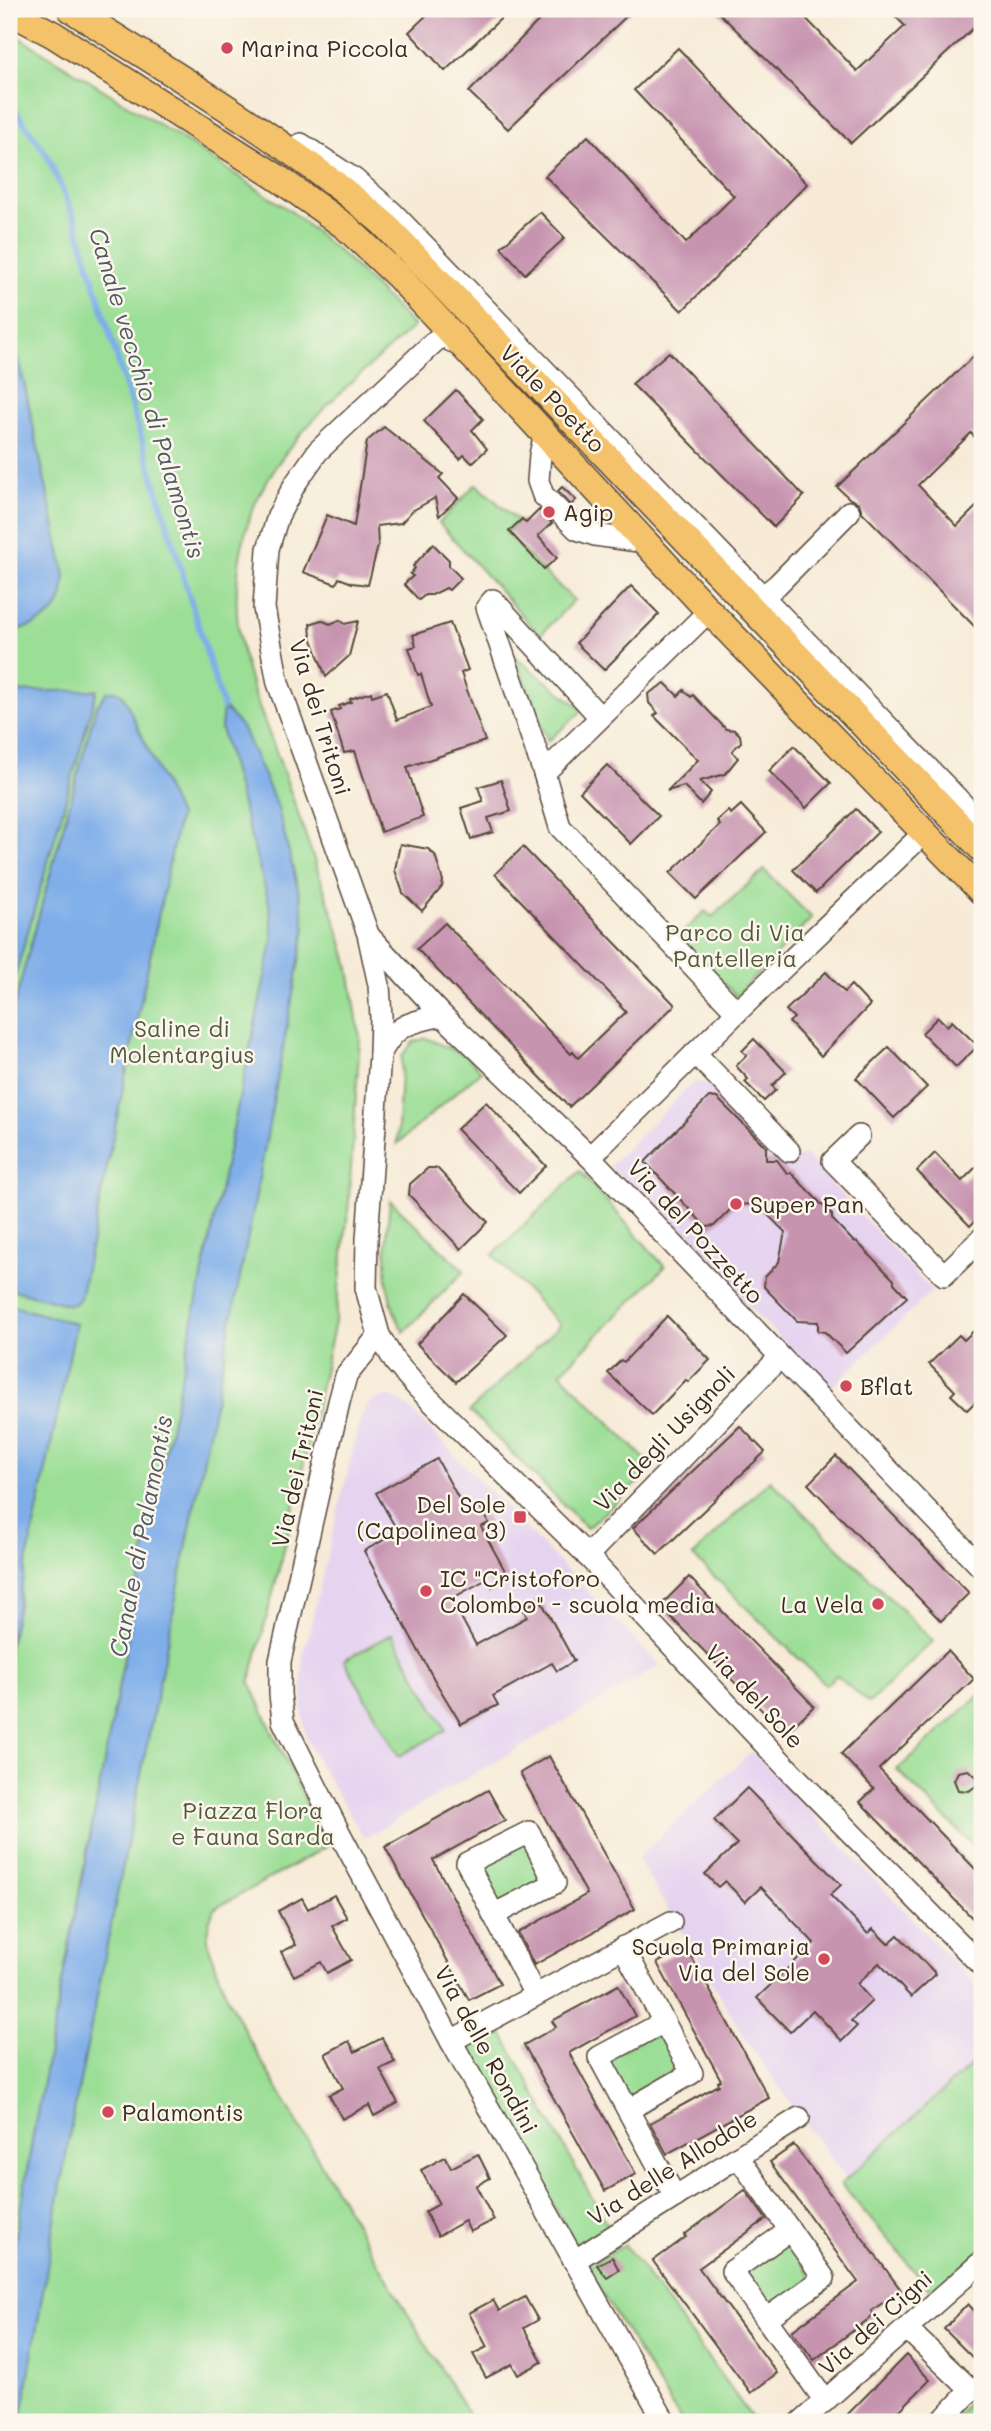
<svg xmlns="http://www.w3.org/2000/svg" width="991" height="2431" font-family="Mali,sans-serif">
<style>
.built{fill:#e6d3f0}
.green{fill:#9bde96;stroke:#6b845a;stroke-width:2}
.water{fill:#7faee9;stroke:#5d6c84;stroke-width:2}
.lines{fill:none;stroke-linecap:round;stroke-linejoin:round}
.stream{stroke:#7faee9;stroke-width:6}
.building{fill:#c794b0}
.minor-casing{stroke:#57473a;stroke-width:24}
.major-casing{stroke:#57473a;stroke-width:29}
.minor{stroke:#fff;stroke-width:21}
.major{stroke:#f3c26a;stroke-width:26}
.poi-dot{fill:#d1495b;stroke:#fbf7ec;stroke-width:2.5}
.labels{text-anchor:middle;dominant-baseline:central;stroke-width:5;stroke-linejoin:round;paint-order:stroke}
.poi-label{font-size:23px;fill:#3b2a1e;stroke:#fbf7ec;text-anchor:start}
.street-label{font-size:23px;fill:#3b2a1e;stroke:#fbf7ec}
.park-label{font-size:23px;fill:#53573c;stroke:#fbf7ec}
.water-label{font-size:24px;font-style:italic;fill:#535865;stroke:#fbf7ec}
</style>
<rect width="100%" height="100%" fill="#fbf7ec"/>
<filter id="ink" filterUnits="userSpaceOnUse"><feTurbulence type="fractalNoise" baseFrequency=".0143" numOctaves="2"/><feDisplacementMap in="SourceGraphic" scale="14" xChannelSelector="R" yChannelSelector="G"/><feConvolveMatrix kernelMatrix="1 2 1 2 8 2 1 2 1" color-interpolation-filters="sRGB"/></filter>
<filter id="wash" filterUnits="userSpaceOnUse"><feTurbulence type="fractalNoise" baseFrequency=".00686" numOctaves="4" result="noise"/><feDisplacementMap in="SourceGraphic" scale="28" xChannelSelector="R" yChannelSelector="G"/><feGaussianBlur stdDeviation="1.57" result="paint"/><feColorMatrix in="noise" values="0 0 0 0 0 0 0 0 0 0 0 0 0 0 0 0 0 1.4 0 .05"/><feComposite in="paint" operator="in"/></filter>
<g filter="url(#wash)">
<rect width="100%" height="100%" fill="#f7ebd7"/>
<!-- built -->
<g class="built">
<polygon points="695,1081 710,1086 786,1161 805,1155 932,1291 830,1389 609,1166"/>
<polygon points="382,1397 391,1397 405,1404 660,1666 364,1838 318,1762 306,1737 303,1715 302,1679 303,1656 361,1416 369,1403"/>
<polygon points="752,1751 982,1992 982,2055 846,2179 750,2046 637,1858"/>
</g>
<!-- green -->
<g class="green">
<path d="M9 31 179 137 292 212 344 256 414 326C361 375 301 421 265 484 237 533 230 601 243 655 253 697 271 736 285 776 303 828 321 880 339 932L348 963 360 1037 348 1212 335 1322 288 1534 250 1682 275 1738 328 1846 214 1909C210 1919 206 1929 208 1940 219 1996 267 2070 296 2120 354 2222 412 2323 473 2422H9Z"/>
<polygon points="476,484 518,521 506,533 545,573 574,600 540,635 439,523"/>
<polygon points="515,657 583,710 548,741"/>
<polygon points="764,870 812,918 736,996 677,938 705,911 712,917"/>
<polygon points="426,1038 467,1056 481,1071 397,1144 402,1056 413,1042"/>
<polygon points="580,1171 665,1267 560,1373 654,1468 587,1528 470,1411 560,1325 493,1255"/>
<path d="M390 1200 464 1271 404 1332C379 1291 386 1245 390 1200Z"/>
<polygon points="770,1480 933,1641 869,1703 836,1675 826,1685 693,1556"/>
<polygon points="392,1634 446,1730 399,1756 344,1660"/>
<polygon points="982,1693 982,1854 897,1770"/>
<polygon points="526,1837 550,1882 497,1908 474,1864"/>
<polygon points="496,2022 609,2229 577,2247 461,2042"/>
<polygon points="664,2028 686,2072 630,2104 604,2059"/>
<polygon points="982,2055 982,2257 978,2253 934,2294 841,2184"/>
<polygon points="786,2239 813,2280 768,2312 738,2271"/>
<polygon points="625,2245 755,2422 682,2422 586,2267"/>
<polygon points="972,2399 982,2409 982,2422 950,2422"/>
</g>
<!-- water -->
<g class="water">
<path d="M9 312 65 575C64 582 64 590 62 597 57 618 29 630 9 630Z"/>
<polygon points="97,690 9,998 9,692"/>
<polygon points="116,691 123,695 179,816 80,1298 76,1303 70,1305 9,1289 9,1024 96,707 107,692"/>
<polygon points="223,707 242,727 277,805 301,901 305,929 254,1206 69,2137 21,2422 9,2422 9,2276 34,2129 144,1553 273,938 269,903 221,728"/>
<polygon points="9,1305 76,1324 9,1648"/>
</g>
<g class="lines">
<!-- stream -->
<polyline class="stream" points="9,102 47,155 75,219 223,707"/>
</g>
<g id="blocks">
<!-- building -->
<g class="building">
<polygon points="433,9 511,9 445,71 409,32"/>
<polygon points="550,9 634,9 508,129 469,92"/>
<polygon points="715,9 797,9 857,71 905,26 888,9 969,9 981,21 851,143"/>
<polygon points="678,48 807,184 682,311 545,176 588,136 686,243 734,196 634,90"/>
<polygon points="540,212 565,238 525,274 501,247"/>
<polygon points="982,348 982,445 971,433 918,485 957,526 982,501 982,634 862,512 859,503 850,499 837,487"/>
<polygon points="669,352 804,496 774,527 632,384"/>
<polygon points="456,390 483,419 472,430 487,449 472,463 464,455 460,459 424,421"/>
<polygon points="384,427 443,474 439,478 458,498 439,516 435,498 412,511 401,523 377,526 378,546 368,585 352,583 339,578 336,584 303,572 327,515 354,526 367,441"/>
<polygon points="562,487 576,500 571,505 558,491"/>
<polygon points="539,510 552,523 538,536 557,558 544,569 509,531 522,519 526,523"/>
<polygon points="433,544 449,560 449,566 461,578 449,590 446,588 432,595 425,595 419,600 404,584 413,576 410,574 415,568 413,566"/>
<polygon points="631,586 659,614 604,670 576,643"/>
<polygon points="321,620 330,624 340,620 345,624 358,621 349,656 326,677 311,637 310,624"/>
<polygon points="450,623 468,670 461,673 485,741 407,767 423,817 381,832 355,751 344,753 331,712 340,709 339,706 351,702 350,699 371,692 372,696 387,691 397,720 431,707 421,674 418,675 409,648 416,646 413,635"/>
<polygon points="665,683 678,696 684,690 691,697 693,695 726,729 735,730 740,735 741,742 732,751 738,758 725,774 700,781 711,792 701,804 684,786 667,791 698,760 654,716 658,713 649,703 648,694"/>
<polygon points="794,746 831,783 806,808 769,771"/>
<polygon points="607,765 659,816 631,844 580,792"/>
<polygon points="501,780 511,811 488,818 493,832 471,839 461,808 483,801 478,787"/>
<polygon points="741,805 766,832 696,899 670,873 720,825 717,821 728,811 731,814"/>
<polygon points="856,809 878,832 816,893 793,870"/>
<polygon points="400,844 428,849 435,855 443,881 442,887 422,911 403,893 395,870"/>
<polygon points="523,847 675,1005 569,1107 417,949 445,923 571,1054 573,1052 578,1058 626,1012 620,1006 621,1005 495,874"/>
<polygon points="826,972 844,992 851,985 870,1005 821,1056 789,1022 794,1018 786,1010"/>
<polygon points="938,1017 947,1026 952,1021 978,1046 956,1067 922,1033"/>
<polygon points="754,1039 786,1072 772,1086 776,1090 764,1101 745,1082 748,1079 736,1066 747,1055 742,1051"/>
<polygon points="889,1047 927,1087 894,1118 856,1078"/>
<polygon points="709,1097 717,1098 766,1147 766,1160 777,1160 787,1173 791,1173 832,1215 832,1219 853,1241 857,1242 894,1280 894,1283 907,1297 846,1353 825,1332 818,1331 818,1322 797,1321 764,1287 765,1277 779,1262 785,1232 757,1204 735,1205 714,1226 706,1227 645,1162"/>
<polygon points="486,1102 546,1166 519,1193 457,1129"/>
<polygon points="935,1153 962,1181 982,1161 982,1214 970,1226 917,1171"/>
<polygon points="428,1168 437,1168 488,1222 461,1249 409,1195 410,1184"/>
<polygon points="464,1294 507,1335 456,1382 417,1344"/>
<polygon points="667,1316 710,1360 688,1382 686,1380 652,1415 608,1373 621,1360 624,1362"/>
<polygon points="982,1323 982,1395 967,1410 951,1395 955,1391 929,1364 959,1335 964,1340"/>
<polygon points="740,1426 765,1452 658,1554 633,1528"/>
<polygon points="836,1456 969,1593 941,1621 808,1484"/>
<polygon points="437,1459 466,1512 479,1505 489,1523 481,1527 509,1578 492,1587 487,1579 451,1599 476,1645 527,1617 523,1609 540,1599 574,1661 557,1671 552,1663 493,1696 498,1705 461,1724 435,1681 364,1551 398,1532 376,1493"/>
<polygon points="689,1577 814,1706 785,1734 660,1606"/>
<polygon points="948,1651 974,1679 879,1769 982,1876 982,1928 860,1802 874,1789 841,1754"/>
<polygon points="549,1756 635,1909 534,1965 518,1933 587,1894 520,1773"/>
<polygon points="968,1770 977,1777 976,1786 969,1791 958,1790 954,1780 958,1772"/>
<polygon points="747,1788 841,1885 830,1895 868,1934 873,1929 888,1944 898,1935 936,1974 911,1997 879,1963 857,1984 872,2001 851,2021 857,2026 842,2041 813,2010 790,2032 757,1998 814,1943 761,1887 745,1902 725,1881 718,1887 705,1874 737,1844 714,1820"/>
<polygon points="488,1790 505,1820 433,1860 500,1984 469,2000 385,1847"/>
<polygon points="334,1895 347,1918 332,1926 351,1960 327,1973 321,1962 294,1976 281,1952 296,1945 278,1911 302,1898 308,1909"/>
<polygon points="686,1947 769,2098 667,2154 650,2123 719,2085 718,2082 721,2080 657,1963"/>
<polygon points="618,1985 635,2016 569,2053 636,2174 605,2191 524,2045 556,2027 552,2021"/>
<polygon points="382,2038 395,2062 380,2069 398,2103 374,2116 369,2105 342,2119 329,2095 343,2088 325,2054 349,2041 355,2052"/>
<polygon points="794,2145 901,2290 871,2311 874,2315 814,2360 792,2331 858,2282 770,2162"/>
<polygon points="478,2154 490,2178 476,2186 494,2220 470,2232 465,2221 438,2236 425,2212 439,2204 421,2170 445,2157 451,2168"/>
<polygon points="745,2190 766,2219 699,2268 777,2373 751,2393 653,2261 686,2237 684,2235"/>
<polygon points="612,2257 619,2270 607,2278 597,2265"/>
<polygon points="525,2297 538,2320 524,2328 542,2362 518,2375 512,2364 486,2378 473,2354 487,2347 469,2313 493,2300 499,2311"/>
<polygon points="968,2304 982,2319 982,2367 944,2329"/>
<polygon points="906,2355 930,2380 888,2422 840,2422"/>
</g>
</g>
</g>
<g filter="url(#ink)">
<use href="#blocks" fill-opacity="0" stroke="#57473a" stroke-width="2"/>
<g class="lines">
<defs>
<g id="minor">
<polyline points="301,144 354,179 393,213 982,824"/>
<polyline points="451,341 448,329 318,451 295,484 278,516 268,549 264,608 278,683 368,934 379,985 381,1017 380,1055 367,1239 366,1288 379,1335 395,1362 418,1388 583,1551 790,1771 982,1966"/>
<polyline points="545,434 540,455 538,481 543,495 577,529 595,535 645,542"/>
<polyline points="752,605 777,585 849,512"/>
<polyline points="709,611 544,773 560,827 737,1012"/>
<polyline points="544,773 487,607 493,600 599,716"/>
<polyline points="370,937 442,1015 590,1157 982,1568"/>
<polyline points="695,1053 789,1151"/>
<path d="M380 1055C395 1023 411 1023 442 1015"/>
<polyline points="859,1136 833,1161 944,1275 982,1238"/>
<polyline points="590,1157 737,1012 925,832"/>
<polyline points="379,1335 346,1376 339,1402 280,1661 280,1694 283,1721 339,1832 451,2041 665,2422"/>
<polyline points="587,1556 779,1358"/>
<polyline points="493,1915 555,1883 529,1832 467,1863 535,1995"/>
<polyline points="623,1947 664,2022 599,2057 675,2197"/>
<polyline points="451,2041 671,1922"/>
<polyline points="628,2110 692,2073 664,2022"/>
<polyline points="738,2157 824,2278 766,2319"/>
<polyline points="790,2230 732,2271 825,2401"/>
<polyline points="574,2261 799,2118"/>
<polyline points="907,2329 971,2390 941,2422"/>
<polyline points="801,2422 979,2264 982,2267"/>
</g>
<g id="major">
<path d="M71 9C177 77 288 141 383 223L982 849"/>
<polyline points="9,11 54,35 278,178 346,227 397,275 709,611 982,892"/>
</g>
</defs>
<!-- minor casing -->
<use href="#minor" class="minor-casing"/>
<!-- major casing -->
<use href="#major" class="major-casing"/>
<!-- minor -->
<use href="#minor" class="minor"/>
<!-- major -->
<use href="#major" class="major"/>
</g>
</g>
<!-- markers -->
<g class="poi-dot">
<circle cx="227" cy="48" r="7"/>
<circle cx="549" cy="512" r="7"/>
<circle cx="736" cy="1204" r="7"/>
<circle cx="846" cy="1386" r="7"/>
<rect x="513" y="1510" width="14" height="14" rx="3.5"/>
<circle cx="426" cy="1591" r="7"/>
<circle cx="878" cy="1604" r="7"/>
<circle cx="824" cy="1959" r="7"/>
<circle cx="108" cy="2112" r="7"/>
</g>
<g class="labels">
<!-- poi labels -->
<g class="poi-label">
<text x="241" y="48">Marina Piccola</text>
<text x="563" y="512">Agip</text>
<text x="750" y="1204">Super Pan</text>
<text x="860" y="1386">Bflat</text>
<text x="506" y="1504" text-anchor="end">Del Sole<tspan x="506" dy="26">(Capolinea 3)</tspan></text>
<text x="440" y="1578">IC "Cristoforo<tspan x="440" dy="26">Colombo" - scuola media</tspan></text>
<text x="864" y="1604" text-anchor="end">La Vela</text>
<text x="810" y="1946" text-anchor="end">Scuola Primaria<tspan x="810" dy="26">Via del Sole</tspan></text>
<text x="122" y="2112">Palamontis</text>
</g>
<!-- street labels -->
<g class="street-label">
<text transform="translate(553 398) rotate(46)">Viale Poetto</text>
<text transform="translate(321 717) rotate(73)">Via dei Tritoni</text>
<text transform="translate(696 1231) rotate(47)">Via del Pozzetto</text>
<text transform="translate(664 1438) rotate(-46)">Via degli Usignoli</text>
<text transform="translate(297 1468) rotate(-77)">Via dei Tritoni</text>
<text transform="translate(755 1696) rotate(47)">Via del Sole</text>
<text transform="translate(487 2049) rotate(61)">Via delle Rondini</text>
<text transform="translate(672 2167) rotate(-32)">Via delle Allodole</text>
<text transform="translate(875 2322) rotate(-42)">Via dei Cigni</text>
</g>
<!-- park labels -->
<g class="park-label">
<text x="735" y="932">Parco di Via<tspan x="735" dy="26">Pantelleria</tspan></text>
<text x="182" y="1028">Saline di<tspan x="182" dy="26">Molentargius</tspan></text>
<text x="253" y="1810">Piazza Flora<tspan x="253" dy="26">e Fauna Sarda</tspan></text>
</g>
<!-- water labels -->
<g class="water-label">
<text transform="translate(148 393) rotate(73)">Canale vecchio di Palamontis</text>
<text transform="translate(140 1536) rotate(-79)">Canale di Palamontis</text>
</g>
</g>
<!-- margin -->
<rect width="991" height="2431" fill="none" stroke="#fbf7ec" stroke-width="35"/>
</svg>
